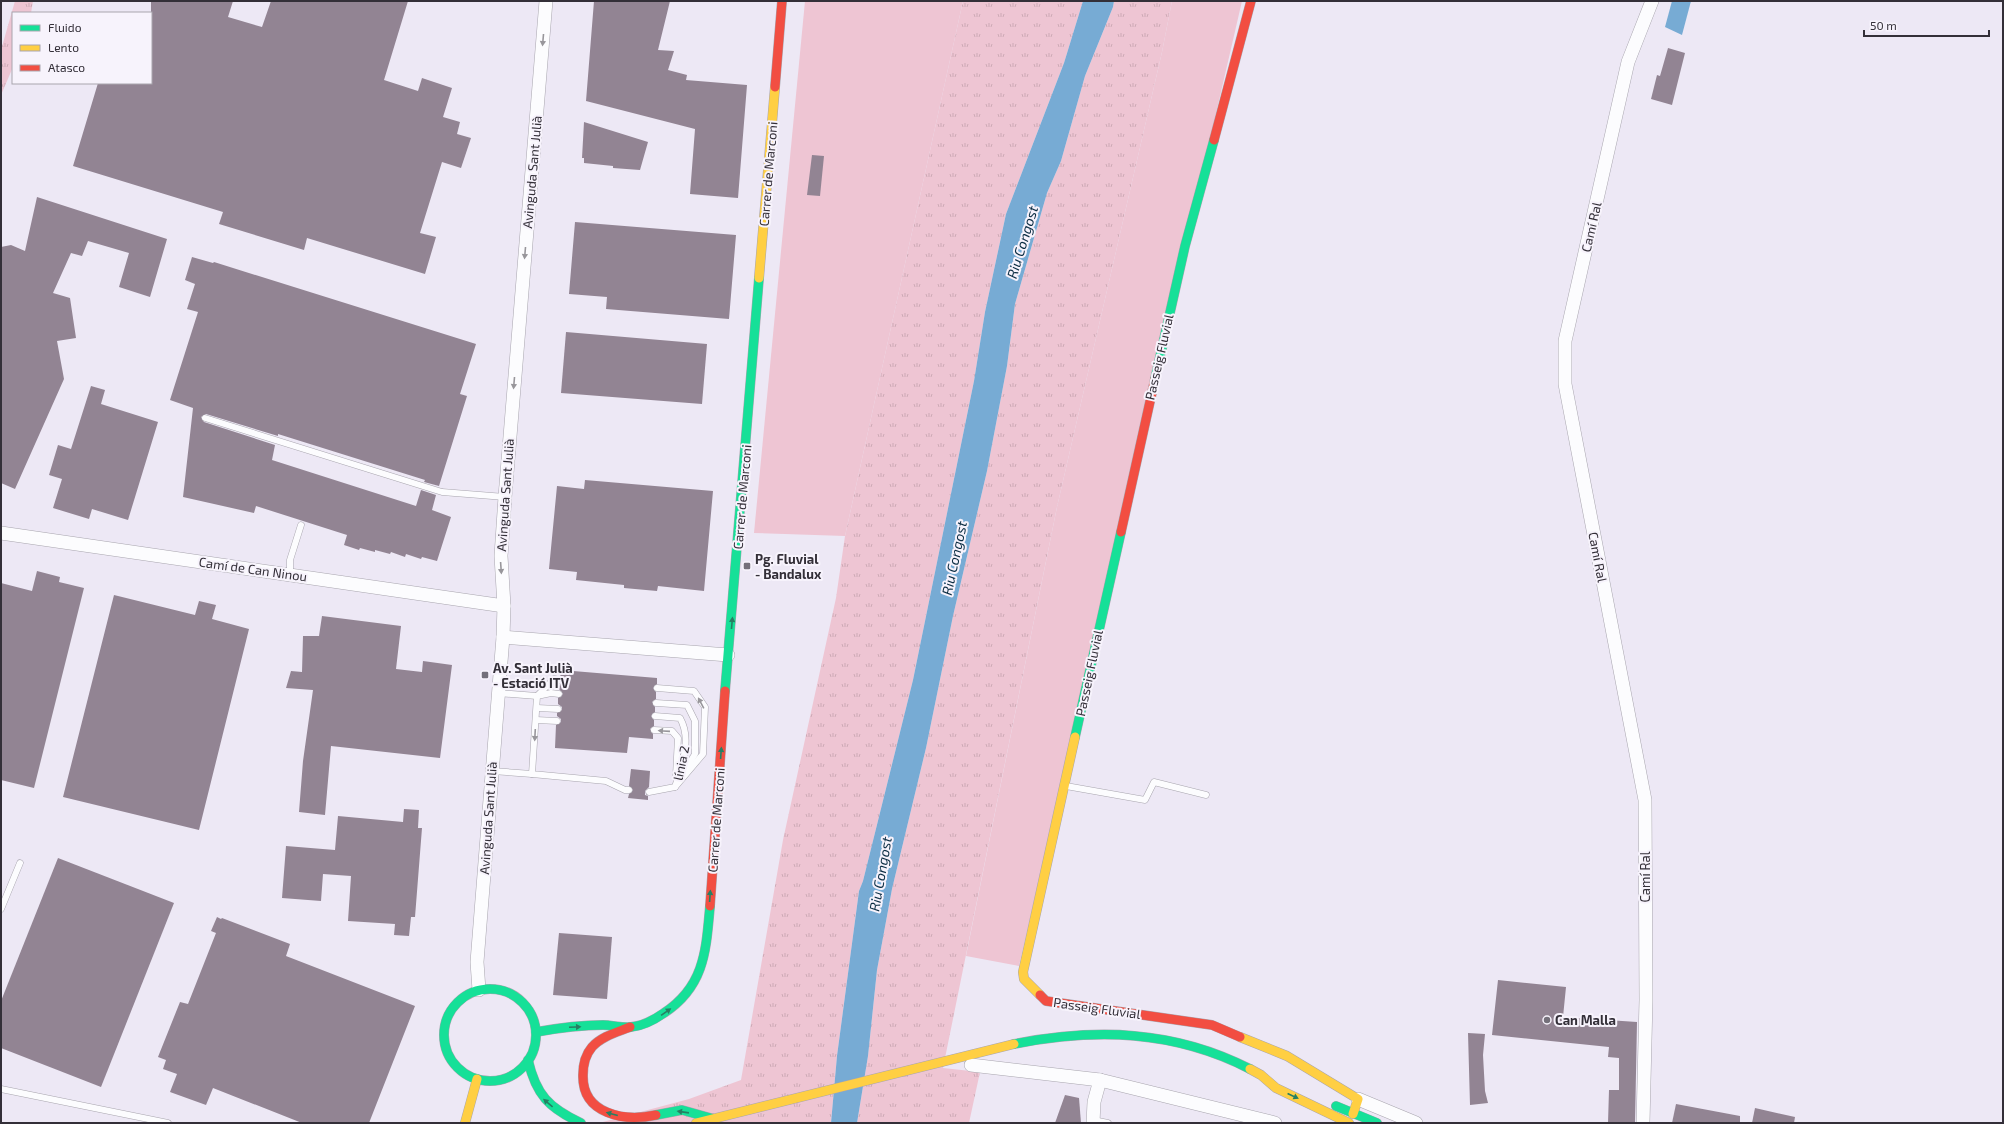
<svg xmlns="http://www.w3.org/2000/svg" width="2004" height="1124" font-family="'Exo 2',sans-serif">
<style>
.grass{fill:url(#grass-tufts)}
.green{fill:#eec5d3}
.water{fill:#77abd4}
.building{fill:#928493}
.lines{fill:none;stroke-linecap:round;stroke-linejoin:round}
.lane-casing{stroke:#a8a5ae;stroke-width:7}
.street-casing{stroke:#a8a5ae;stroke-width:14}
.fast-casing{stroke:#a8a5ae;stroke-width:10}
.slow-casing{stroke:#a8a5ae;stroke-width:10}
.jam-casing{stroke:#a8a5ae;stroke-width:10}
.lane{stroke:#fcfcfe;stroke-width:6}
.street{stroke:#fcfcfe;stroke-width:13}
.fast{stroke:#16e098;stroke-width:9}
.slow{stroke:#ffcf43;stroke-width:9}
.jam{stroke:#f24e42;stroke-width:9}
.oneway{fill:#98969b}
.oneway2{fill:#267f63}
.poi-dot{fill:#74707a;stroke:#f7f3fc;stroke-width:1.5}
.labels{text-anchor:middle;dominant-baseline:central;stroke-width:4;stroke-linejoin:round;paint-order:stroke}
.street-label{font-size:13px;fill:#332f38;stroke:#f7f3fc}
.poi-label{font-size:13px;font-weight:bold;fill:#332f38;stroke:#f7f3fc;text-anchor:start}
.water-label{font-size:14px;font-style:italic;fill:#0b2d43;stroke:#f7f3fc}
</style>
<defs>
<pattern id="grass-tufts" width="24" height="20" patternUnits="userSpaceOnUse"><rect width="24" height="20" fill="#eec5d3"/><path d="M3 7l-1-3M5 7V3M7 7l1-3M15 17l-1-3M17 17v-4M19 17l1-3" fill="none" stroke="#cdaab6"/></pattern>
</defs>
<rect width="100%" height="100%" fill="#ede8f5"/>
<!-- grass -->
<g class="grass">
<polygon points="15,1 33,1 31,13 13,13 13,67 1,95 1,50"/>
<polygon points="963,1 1083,1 1064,63 1006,214 985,312 974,381 913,680 863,881 859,891 837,1056 831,1123 599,1123 689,1099 741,1080 783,840 836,598 845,536"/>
<polygon points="1114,1 1172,1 1162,52 1057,507 943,1068 980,1072 969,1123 857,1123 868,1056 877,970 892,889 926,748 953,616 987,471 1007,366 1015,304 1047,193 1061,161 1085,76 1113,7"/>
</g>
<!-- green -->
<g class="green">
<polygon points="805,1 963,1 845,536 754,533"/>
<polygon points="1172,1 1242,1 1019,966 966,956 1057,507 1162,52"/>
</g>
<!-- water -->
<g class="water">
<polygon points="1083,1 1114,1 1113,7 1085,76 1061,161 1047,193 1015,304 1007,366 987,471 953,616 926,748 892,889 877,970 868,1056 857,1123 831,1123 837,1056 859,891 863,881 913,680 974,381 985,312 1006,214 1064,63"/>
<polygon points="1672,1 1691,1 1682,35 1665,27"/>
</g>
<!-- building -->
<g class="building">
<polygon points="151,1 233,1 228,17 262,27 271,1 408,1 384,80 418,91 422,78 452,88 443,117 460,122 457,134 471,138 461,168 442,162 420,233 436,237 425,274 307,238 304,250 219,224 223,212 73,166 98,83 151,83"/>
<polygon points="594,1 670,1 658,50 674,51 668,70 687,75 686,80 747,85 738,198 690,194 695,129 586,101"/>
<polygon points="1668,48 1685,53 1672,105 1651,99 1657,75 1660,76"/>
<polygon points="584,122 648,142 640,170 613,168 613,166 584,163 584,158 582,158"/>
<polygon points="812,155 824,156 820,196 807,195"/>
<polygon points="37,197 167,239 150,297 119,287 129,253 88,241 82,256 71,253 53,293 70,298 76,338 57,341 64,379 15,489 1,483 1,247 11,245 25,251"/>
<polygon points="575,222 736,235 729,319 606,309 607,297 569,294"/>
<polygon points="192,257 213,263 214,262 476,344 460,394 467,396 439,486 424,482 425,480 278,434 278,436 206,414 201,417 204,422 275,445 272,460 416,506 421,490 436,495 432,510 451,517 437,561 422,557 421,559 406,554 405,557 391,552 390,554 375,550 375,552 360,548 359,550 344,545 347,535 256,506 254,513 183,497 193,408 170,400 198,312 187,309 195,284 185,280"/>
<polygon points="566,332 707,344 702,404 561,393"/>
<polygon points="91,386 105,390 101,404 158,422 128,520 92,509 89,519 53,508 62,479 49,475 58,445 71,449"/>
<polygon points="585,480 713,491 704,591 658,586 657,591 624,588 624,585 576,580 577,572 549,569 557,486 584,489"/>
<polygon points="37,571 60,577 59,582 84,588 34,788 1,780 1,583 32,591"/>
<polygon points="114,595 195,615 199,601 216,605 212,619 249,629 199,830 63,797"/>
<polygon points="322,616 401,626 396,669 422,672 423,661 452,665 440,758 331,746 325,815 299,812 303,761 313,690 286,688 291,671 302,672 303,636 319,636"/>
<polygon points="561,670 657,678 657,684 653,688 656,692 656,699 652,702 655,707 655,712 651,716 654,720 654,726 650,729 653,734 653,739 629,737 627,753 555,748 556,725 561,722 561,719 557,716 557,713 562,710 562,707 558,704 558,698 563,694 559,689 560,684 564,680 560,675"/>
<polygon points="631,769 650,771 649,787 645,791 645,795 648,796 648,800 628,798 629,794 633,790 629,786"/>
<polygon points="404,809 419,810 418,828 422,828 415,917 411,917 409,936 394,935 395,924 348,921 351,876 323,874 321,901 282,898 286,846 335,850 338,816 403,822"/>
<polygon points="58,858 174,903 101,1087 1,1048 1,1001"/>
<polygon points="217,917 221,919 222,918 290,944 286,956 415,1006 369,1123 302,1123 213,1088 206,1105 170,1092 177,1074 163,1069 166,1060 158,1057 180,1002 188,1004 216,933 211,931"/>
<polygon points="559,933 612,937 607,999 553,995"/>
<polygon points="1498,980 1566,987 1563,1017 1637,1022 1635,1123 1608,1123 1609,1090 1619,1090 1619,1058 1608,1057 1609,1047 1492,1035"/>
<polygon points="1468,1033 1485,1034 1483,1055 1485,1091 1488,1103 1470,1105"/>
<polygon points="1065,1095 1079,1098 1081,1123 1055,1123"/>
<polygon points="1676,1104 1740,1116 1740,1123 1672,1123"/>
<polygon points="1755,1108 1795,1117 1794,1123 1752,1123"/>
</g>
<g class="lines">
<defs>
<g id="lane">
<polyline points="205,418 442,492 505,497"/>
<polyline points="290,574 290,560 301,525"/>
<polyline points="657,688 694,691 705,707 703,754 675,787"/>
<polyline points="498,693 537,696 551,693 559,694"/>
<polyline points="537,696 532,774 606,781 625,790 629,790"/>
<polyline points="537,696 554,679 560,680"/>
<polyline points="656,703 687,705 695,721 695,754 684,772"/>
<polyline points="537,708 558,709"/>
<path d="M655 716 680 718C692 739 682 763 676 784"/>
<polyline points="536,720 557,721"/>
<polyline points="654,730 672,731 678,738 676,776"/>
<polyline points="492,771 532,774"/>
<polyline points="1066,786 1145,800 1154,782 1206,795"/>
<polyline points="649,792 675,787"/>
<polyline points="1,909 20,863"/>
<polyline points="1,1089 168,1123"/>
<polyline points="1093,1120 1108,1123"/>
</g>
<g id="street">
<polyline points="1,533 504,606"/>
<polyline points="503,637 728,655"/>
<polyline points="479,990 477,962 503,637 504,606 501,556 505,497 546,1"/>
<polyline points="971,1065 1100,1080 1275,1123"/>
<polyline points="1358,1099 1416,1123"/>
<polyline points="1093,1123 1094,1102 1100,1080"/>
<polyline points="1643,1123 1646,1000 1645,800 1565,384 1565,341 1628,62 1652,1"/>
</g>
<g id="fast">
<polyline points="1155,379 1185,246 1214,140"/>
<polyline points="725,691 759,278"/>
<polyline points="1075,737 1121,532"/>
<circle cx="490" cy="1035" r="46"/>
<path d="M536 1032C558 1028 580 1025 603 1025 612 1025 622 1028 631 1027 643 1026 654 1020 664 1013 705 986 706 950 710 906"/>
<path d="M1014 1044C1096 1028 1174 1030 1250 1069"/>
<path d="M528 1060C536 1095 549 1108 581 1123"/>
<polyline points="1336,1106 1377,1123"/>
<polyline points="656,1115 682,1110 714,1119"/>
</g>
<g id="slow">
<polyline points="759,278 775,87"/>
<polyline points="1040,995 1024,979 1023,972 1075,737"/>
<polyline points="1240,1037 1287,1056 1358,1099 1353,1114"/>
<polyline points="1250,1069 1261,1075 1276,1088 1349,1123"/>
<polyline points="465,1123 477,1079"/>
<polyline points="696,1123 1014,1044"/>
</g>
<g id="jam">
<polyline points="775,87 782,1"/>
<polyline points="1214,140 1251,1"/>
<polyline points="1121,532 1155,379"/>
<polyline points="710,906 725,691"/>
<polyline points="1040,995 1046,1001 1212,1025 1240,1037"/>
<path d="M630 1027C618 1032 602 1036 592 1047 586 1054 583 1065 583 1075 582 1114 624 1122 656 1115"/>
</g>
</defs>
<!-- lane casing -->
<use href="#lane" class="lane-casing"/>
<!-- street casing -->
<use href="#street" class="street-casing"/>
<!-- fast casing -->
<use href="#fast" class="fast-casing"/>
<!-- slow casing -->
<use href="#slow" class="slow-casing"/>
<!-- jam casing -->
<use href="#jam" class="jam-casing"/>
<!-- lane -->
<use href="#lane" class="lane"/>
<!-- street -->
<use href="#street" class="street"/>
<!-- fast -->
<use href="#fast" class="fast"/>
<!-- slow -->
<use href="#slow" class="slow"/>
<!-- jam -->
<use href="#jam" class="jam"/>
</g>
<!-- one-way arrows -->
<defs><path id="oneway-solid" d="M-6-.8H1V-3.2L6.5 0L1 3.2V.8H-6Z"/></defs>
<g class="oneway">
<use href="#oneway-solid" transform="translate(543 40) rotate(95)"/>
<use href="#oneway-solid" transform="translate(525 253) rotate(95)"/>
<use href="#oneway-solid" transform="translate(514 383) rotate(95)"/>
<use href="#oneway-solid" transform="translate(501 568) rotate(86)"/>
<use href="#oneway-solid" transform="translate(701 703) rotate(-118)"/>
<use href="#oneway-solid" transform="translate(664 731) rotate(-176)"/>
<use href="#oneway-solid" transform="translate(535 735) rotate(93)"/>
</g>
<g class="oneway2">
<use href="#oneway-solid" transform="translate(732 623) rotate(-85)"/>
<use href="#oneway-solid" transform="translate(721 753) rotate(-86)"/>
<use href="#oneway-solid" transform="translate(710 896) rotate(-86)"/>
<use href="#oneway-solid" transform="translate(666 1012) rotate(-35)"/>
<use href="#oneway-solid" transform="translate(575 1027) rotate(-2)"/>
<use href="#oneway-solid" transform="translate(1293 1096) rotate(25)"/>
<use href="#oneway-solid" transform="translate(548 1103) rotate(-140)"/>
<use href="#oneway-solid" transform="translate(683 1112) rotate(-172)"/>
<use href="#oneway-solid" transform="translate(612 1114) rotate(-165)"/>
</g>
<!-- markers -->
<g class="poi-dot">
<rect x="743" y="562" width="8" height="8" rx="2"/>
<rect x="481" y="671" width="8" height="8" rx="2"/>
<circle cx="1547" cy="1020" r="4"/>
</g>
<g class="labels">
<!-- street labels -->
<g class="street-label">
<text transform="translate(532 172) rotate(-85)">Avinguda Sant Julià</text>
<text transform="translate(768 174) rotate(-85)">Carrer de Marconi</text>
<text transform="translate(1591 227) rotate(-77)">Camí Ral</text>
<text transform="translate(1159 357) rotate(-77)">Passeig Fluvial</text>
<text transform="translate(505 495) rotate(-86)">Avinguda Sant Julià</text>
<text transform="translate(742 497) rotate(-85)">Carrer de Marconi</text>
<text transform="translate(1598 557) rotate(79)">Camí Ral</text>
<text transform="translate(253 569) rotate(8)">Camí de Can Ninou</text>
<text transform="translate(1089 673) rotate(-78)">Passeig Fluvial</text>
<text transform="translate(681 763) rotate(-78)">línia 2</text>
<text transform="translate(488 818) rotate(-86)">Avinguda Sant Julià</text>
<text transform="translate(716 820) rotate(-86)">Carrer de Marconi</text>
<text transform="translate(1645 877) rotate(-90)">Camí Ral</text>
<text transform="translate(1097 1008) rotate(8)">Passeig Fluvial</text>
</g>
<!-- poi labels -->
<g class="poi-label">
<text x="755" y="559">Pg. Fluvial<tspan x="755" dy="15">- Bandalux</tspan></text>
<text x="493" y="668">Av. Sant Julià<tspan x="493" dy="15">- Estació ITV</tspan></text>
<text x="1555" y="1020">Can Malla</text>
</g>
<!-- water labels -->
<g class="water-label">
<text transform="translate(1022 242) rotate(-73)">Riu Congost</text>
<text transform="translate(954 558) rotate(-78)">Riu Congost</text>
<text transform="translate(880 874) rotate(-80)">Riu Congost</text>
</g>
</g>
<!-- border -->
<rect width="2004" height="1124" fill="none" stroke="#332f38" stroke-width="4"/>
<!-- legend -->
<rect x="12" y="12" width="140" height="72" fill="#f7f3fc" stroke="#a9a5ae"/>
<rect x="20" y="25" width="20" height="6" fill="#16e098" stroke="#a9a5ae"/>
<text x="48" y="32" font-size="12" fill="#332f38">Fluido</text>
<rect x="20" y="45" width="20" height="6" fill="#ffcf43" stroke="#a9a5ae"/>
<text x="48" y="52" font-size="12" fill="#332f38">Lento</text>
<rect x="20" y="65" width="20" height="6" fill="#f24e42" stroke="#a9a5ae"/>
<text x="48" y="72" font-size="12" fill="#332f38">Atasco</text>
<!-- scale -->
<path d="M1864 30v6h125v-6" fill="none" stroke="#332f38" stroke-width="2"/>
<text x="1870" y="30" font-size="12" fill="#332f38" stroke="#f7f3fc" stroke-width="3" paint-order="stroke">50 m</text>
</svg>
